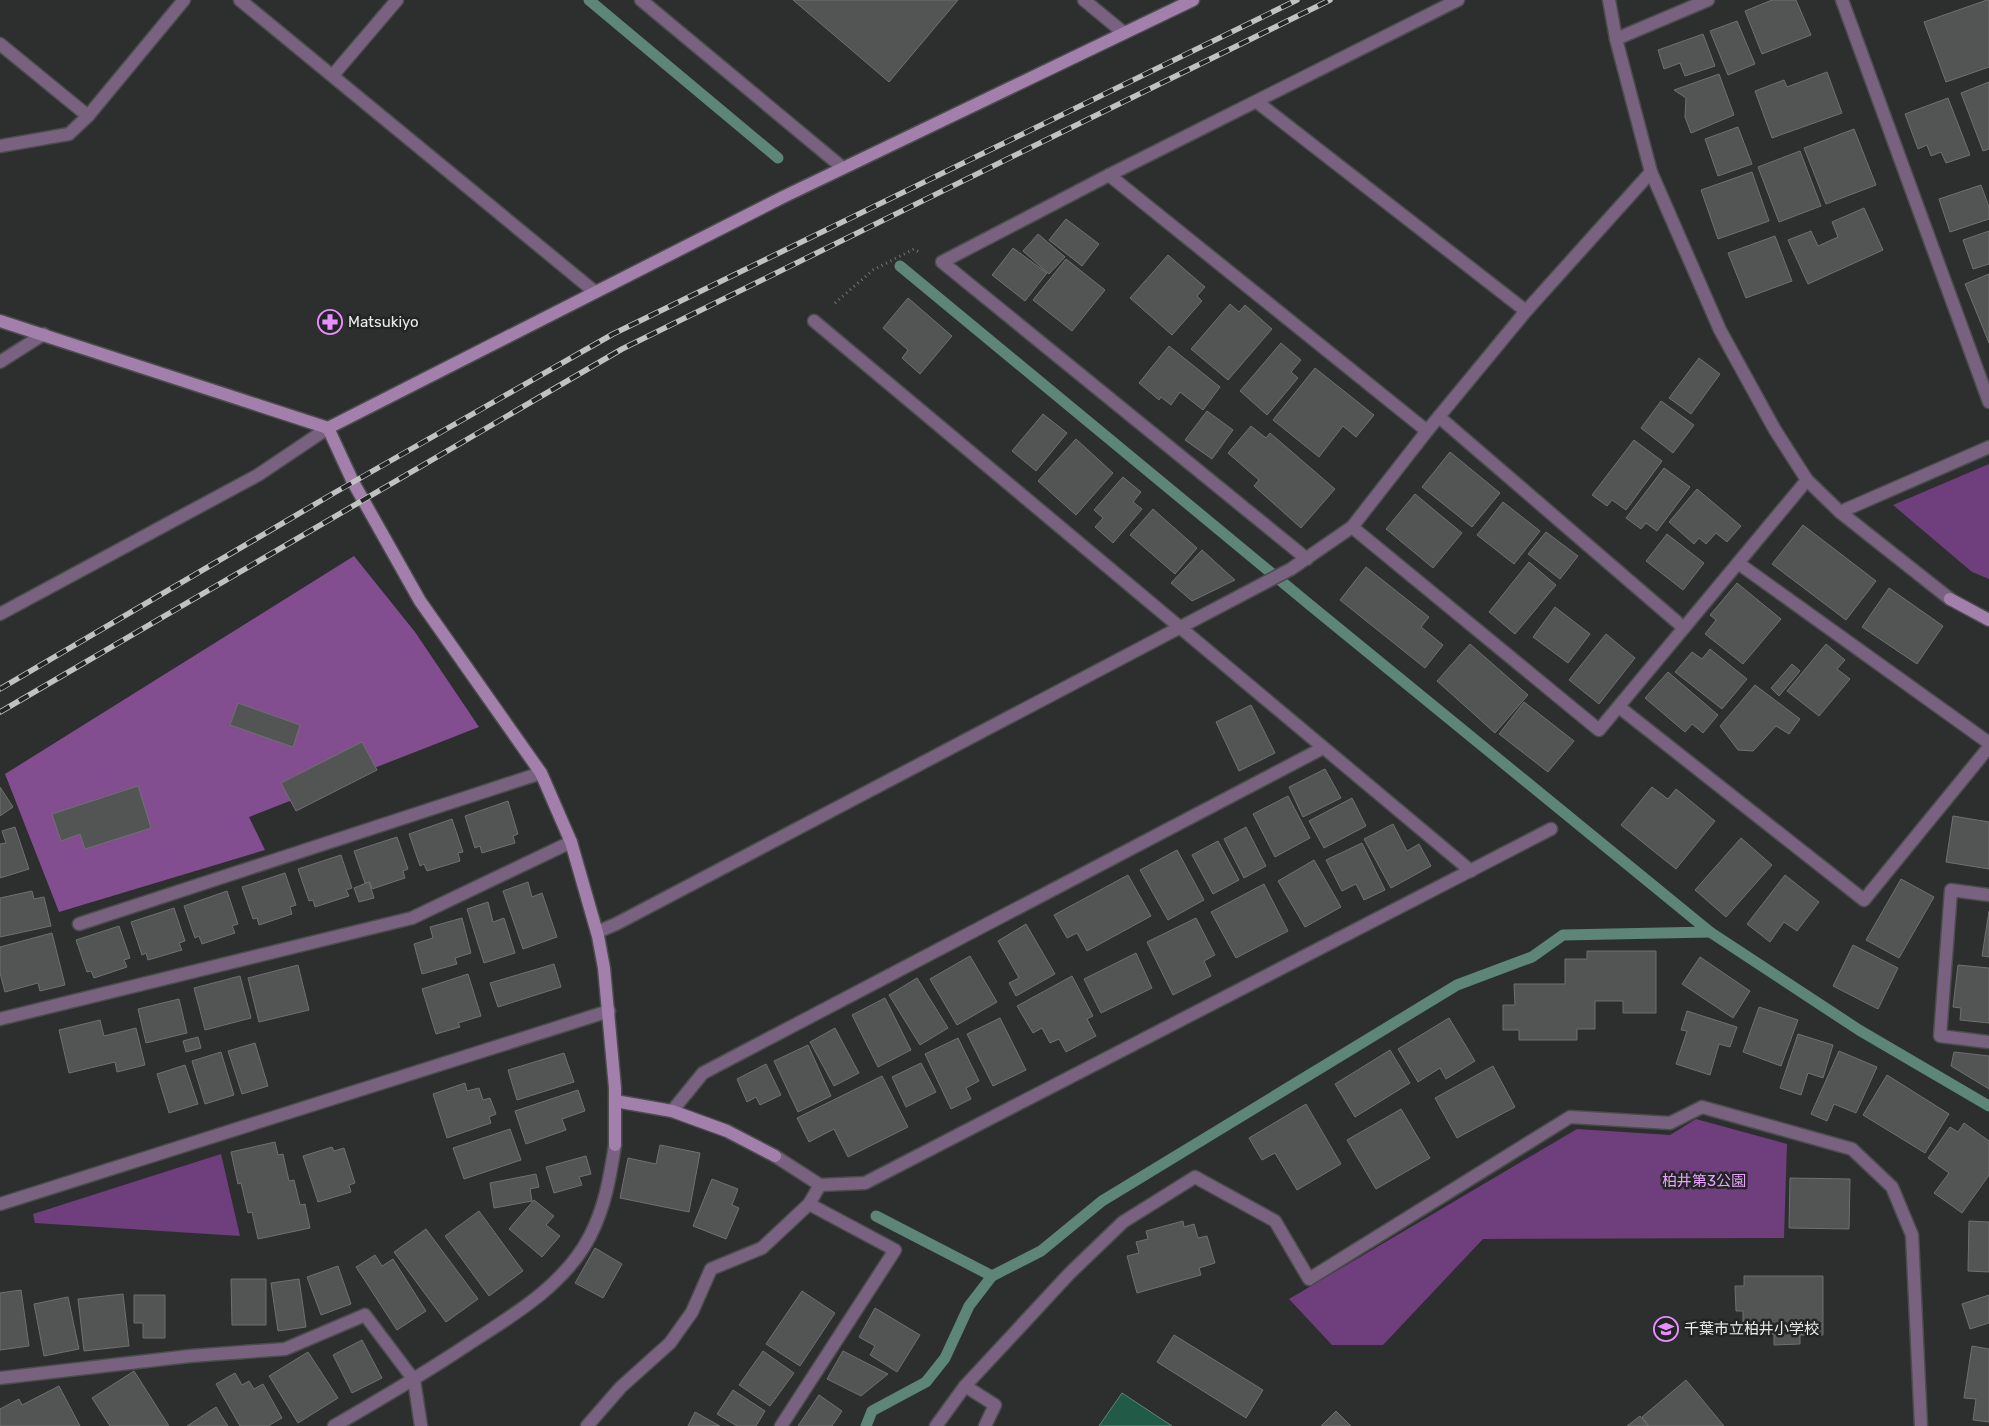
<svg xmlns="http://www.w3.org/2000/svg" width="1989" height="1426" font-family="Rubik,'Noto Sans JP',sans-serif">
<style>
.green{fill:#6f3e7c}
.forest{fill:#824e8f}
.water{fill:#215b47;stroke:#5d8678}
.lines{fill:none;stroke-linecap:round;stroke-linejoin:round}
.stream{stroke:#5d8678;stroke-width:11}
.building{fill:#525554;stroke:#6f7170}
.lane-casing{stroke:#4a4d4c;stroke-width:15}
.street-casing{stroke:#4a4d4c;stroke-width:15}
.secondary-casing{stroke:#4a4d4c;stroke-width:15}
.path{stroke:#737574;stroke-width:3;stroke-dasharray:1 4;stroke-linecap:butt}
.lane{stroke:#79627f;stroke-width:12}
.street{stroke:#79627f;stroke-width:12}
.secondary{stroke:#a37fac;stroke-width:12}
.rail-casing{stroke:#c0c2c2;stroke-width:5.5}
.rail{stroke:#222524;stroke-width:4;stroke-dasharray:11;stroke-linecap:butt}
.labels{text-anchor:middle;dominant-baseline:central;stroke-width:5;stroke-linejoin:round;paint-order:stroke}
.poi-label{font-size:15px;fill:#eaebeb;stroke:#222524;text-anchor:start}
.park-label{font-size:15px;fill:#eaa2fd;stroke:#222524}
</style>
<rect width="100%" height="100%" fill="#2c2f2e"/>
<!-- green -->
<g class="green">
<polygon points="1989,464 1989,579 1972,572 1893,505"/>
<polygon points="1696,1119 1787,1144 1784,1238 1483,1239 1383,1345 1332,1345 1289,1299 1577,1129 1670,1135"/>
<polygon points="221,1154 240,1236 35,1223 33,1214"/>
</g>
<!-- forest -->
<polygon class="forest" points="354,556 415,632 479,727 249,817 265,850 59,912 5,774"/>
<!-- water -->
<polygon class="water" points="1122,1393 1172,1426 1099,1426"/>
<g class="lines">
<!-- stream -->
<g class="stream">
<polyline points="589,0 778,158"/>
<polyline points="900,266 1310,605 1710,932 1859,1030 1989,1106"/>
<polyline points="876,1216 992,1276"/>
<polyline points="866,1426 872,1411 926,1382 945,1358 969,1306 992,1276 1041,1251 1102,1201 1457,985 1532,957 1563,935 1710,932"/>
</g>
</g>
<!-- building -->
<g class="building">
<polygon points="793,0 958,0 889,82"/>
<polygon points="1772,0 1796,0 1811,35 1762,54 1745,11"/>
<polygon points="1987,0 1989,0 1989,67 1946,82 1924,22"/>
<polygon points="1737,21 1755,64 1728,75 1710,31"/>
<polygon points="1703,34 1715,66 1685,76 1680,63 1664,69 1658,50"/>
<polygon points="1827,72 1842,113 1772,138 1755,91 1784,80 1787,87"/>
<polygon points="1719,74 1734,115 1691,133 1685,117 1686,98 1674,90"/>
<polygon points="1989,82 1989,149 1983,151 1961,93"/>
<polygon points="1948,98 1970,155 1946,163 1941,152 1931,156 1927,145 1918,149 1905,114"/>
<polygon points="1738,127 1752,164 1718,176 1705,139"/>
<polygon points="1854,129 1876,185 1826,204 1804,148"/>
<polygon points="1800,151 1821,206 1779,222 1758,167"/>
<polygon points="1752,172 1769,221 1718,239 1701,190"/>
<polygon points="1981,185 1989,207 1989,219 1950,232 1939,199"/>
<polygon points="1864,208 1883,250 1808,284 1788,240 1811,231 1818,246 1838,237 1832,222"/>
<polygon points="1066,219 1099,244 1082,266 1049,240"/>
<polygon points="1989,231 1989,264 1973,269 1963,240"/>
<polygon points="1038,234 1065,257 1049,274 1023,251"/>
<polygon points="1775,236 1792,281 1746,298 1728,253"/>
<polygon points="1013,248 1047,273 1025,301 992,275"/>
<polygon points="1168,255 1205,287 1197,296 1202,301 1172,335 1130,298"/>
<polygon points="1066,259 1105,290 1072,331 1033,300"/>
<polygon points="1989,274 1989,343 1965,284"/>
<polygon points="908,298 952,336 920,374 902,358 908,350 883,328"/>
<polygon points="1230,304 1239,312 1245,305 1272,329 1228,380 1191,349"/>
<polygon points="1281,343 1301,360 1291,372 1298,378 1267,415 1240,391"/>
<polygon points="1169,346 1220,387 1203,410 1180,392 1171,405 1161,397 1159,400 1139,383"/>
<polygon points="1699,358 1720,374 1691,414 1669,398"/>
<polygon points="1315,368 1374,415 1356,437 1343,426 1319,457 1273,420"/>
<polygon points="1661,401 1694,425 1673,453 1641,428"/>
<polygon points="1207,411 1233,430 1212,459 1185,440"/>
<polygon points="1043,414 1067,433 1036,471 1012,451"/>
<polygon points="1251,426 1266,438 1270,433 1335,489 1301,528 1254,486 1259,480 1228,453"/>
<polygon points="1076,439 1113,473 1076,515 1038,481"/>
<polygon points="1634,440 1662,461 1626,510 1612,500 1607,506 1592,495"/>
<polygon points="1450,452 1500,493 1472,527 1422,487"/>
<polygon points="1664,468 1690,487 1657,531 1646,523 1641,529 1626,518"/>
<polygon points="1123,477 1141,492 1133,502 1142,509 1113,543 1095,527 1103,518 1094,510"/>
<polygon points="1697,489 1741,526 1727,542 1716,533 1706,544 1699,538 1694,544 1669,522"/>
<polygon points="1415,494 1462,533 1433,568 1386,529"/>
<polygon points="1503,502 1540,531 1514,564 1477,535"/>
<polygon points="1153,509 1197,548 1175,574 1130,535"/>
<polygon points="1803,525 1876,581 1846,620 1772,564"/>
<polygon points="1546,532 1578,556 1560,579 1528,554"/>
<polygon points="1667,534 1704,563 1683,590 1646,561"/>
<polygon points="1202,550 1235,580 1192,601 1171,583"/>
<polygon points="1529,562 1556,585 1515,634 1489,612"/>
<polygon points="1366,567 1429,617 1421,627 1443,645 1425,668 1340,600"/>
<polygon points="1737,583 1781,619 1743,664 1705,634 1716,620 1710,615"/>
<polygon points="1889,588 1943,626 1917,664 1862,627"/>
<polygon points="1555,607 1590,634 1568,663 1533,637"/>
<polygon points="1606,634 1635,658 1599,704 1569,680"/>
<polygon points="1470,644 1528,695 1495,733 1437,681"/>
<polygon points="1826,644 1845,660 1837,669 1850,679 1819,716 1787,691"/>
<polygon points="1710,649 1747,679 1722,709 1675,672 1692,652 1702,659"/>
<polygon points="1792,664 1800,671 1779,696 1771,688"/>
<polygon points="1668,672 1718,715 1703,733 1692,724 1685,732 1645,698"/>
<polygon points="1755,685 1800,719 1789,734 1776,726 1753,751 1738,750 1720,726"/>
<polygon points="1524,702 1574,741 1548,772 1499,734"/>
<polygon points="238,703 300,725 293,747 230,725"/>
<polygon points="1251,705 1275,753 1239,771 1216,722"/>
<polygon points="362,742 377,770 296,811 281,783"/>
<polygon points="1325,769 1341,798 1303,817 1289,787"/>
<polygon points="138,786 151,828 85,849 80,834 61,841 52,814"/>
<polygon points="0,787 13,807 0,816"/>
<polygon points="1652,787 1668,799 1676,789 1715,821 1676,869 1621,825"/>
<polygon points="1288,796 1310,838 1275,857 1253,814"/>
<polygon points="1352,798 1366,826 1324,848 1309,821"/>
<polygon points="508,801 518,834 513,836 515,843 482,853 480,846 475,848 465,816"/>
<polygon points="1953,816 1989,822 1989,869 1946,862"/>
<polygon points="452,819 463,852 458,853 460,861 427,871 424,864 420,866 409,834"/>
<polygon points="1393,824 1407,851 1419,844 1431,866 1391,888 1364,839"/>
<polygon points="15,827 29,869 0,878 0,844 6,843 2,831"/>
<polygon points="1246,827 1266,866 1244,878 1224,839"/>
<polygon points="397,837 408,869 403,871 405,878 372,889 370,882 365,883 354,851"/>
<polygon points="1741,838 1772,865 1726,917 1695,890"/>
<polygon points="1218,841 1239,880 1213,894 1192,855"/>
<polygon points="1362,843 1385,890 1364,900 1356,884 1342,891 1326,860"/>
<polygon points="1177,850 1204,900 1168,920 1140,870"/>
<polygon points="341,855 352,888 346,890 349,896 315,907 313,900 309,901 298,869"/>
<polygon points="1314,860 1341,907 1305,927 1278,881"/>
<polygon points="285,873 296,905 290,907 292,914 259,925 257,918 253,919 242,887"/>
<polygon points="1128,875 1151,916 1087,951 1077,933 1067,938 1054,915"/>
<polygon points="1785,875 1819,902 1797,931 1784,922 1770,942 1747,924"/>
<polygon points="1901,879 1934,897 1899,958 1866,940"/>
<polygon points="369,882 374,898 359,902 354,888"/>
<polygon points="528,882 532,897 542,893 557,937 523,949 503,891"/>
<polygon points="1264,884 1288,931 1236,958 1211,912"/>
<polygon points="32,891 34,899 44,897 51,926 0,937 0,898"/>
<polygon points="227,891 238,924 232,926 235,933 202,944 199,936 195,938 184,906"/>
<polygon points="488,902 493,922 504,918 515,953 484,963 467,909"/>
<polygon points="174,908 185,941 179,943 182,950 148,960 146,953 142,955 131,922"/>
<polygon points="1989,911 1989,957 1982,956"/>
<polygon points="462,918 471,953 455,958 457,964 422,974 414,944 433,938 430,927"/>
<polygon points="1196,918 1215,955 1204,961 1211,976 1173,995 1147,942"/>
<polygon points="1026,924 1055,974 1016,996 1009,983 1019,978 998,941"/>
<polygon points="119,926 130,958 124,960 127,967 94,978 91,971 87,972 76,940"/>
<polygon points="52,933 65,985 40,991 38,983 5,992 0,973 0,947"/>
<polygon points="1853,945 1898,968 1878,1009 1833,986"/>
<polygon points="1587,951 1656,951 1656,1013 1623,1013 1623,1001 1595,1001 1595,1029 1577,1029 1577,1040 1519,1040 1519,1030 1503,1030 1503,1005 1515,1005 1514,984 1565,984 1565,959 1587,959"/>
<polygon points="1136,953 1152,988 1101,1013 1084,979"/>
<polygon points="970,956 997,1002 957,1025 930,979"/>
<polygon points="1700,957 1750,991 1733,1018 1682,984"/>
<polygon points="554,964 561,987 498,1007 490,983"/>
<polygon points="298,965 309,1010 259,1022 248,978"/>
<polygon points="1958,965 1989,968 1989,1023 1960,1020 1961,1008 1953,1007"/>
<polygon points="468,974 481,1016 458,1023 460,1027 436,1034 422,989"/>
<polygon points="240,976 251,1018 205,1030 194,988"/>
<polygon points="1072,976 1093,1016 1087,1019 1096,1036 1066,1052 1059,1039 1050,1043 1042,1028 1033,1033 1017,1006"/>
<polygon points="917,978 948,1028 920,1045 889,995"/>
<polygon points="885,998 911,1050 878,1067 852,1015"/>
<polygon points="179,999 187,1033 146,1043 138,1009"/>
<polygon points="1759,1007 1798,1020 1781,1066 1743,1052"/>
<polygon points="1687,1011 1737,1027 1730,1047 1719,1044 1710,1075 1676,1064 1687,1031 1681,1030"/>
<polygon points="1000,1018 1026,1070 993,1086 967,1034"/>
<polygon points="1449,1018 1475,1061 1446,1079 1440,1068 1418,1082 1398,1049"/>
<polygon points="100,1020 104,1036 136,1028 145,1065 117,1072 115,1062 69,1073 59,1030"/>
<polygon points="835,1028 859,1073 834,1086 810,1042"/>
<polygon points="1798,1034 1833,1045 1823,1078 1808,1073 1801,1095 1780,1088"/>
<polygon points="198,1037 201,1048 186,1052 183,1041"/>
<polygon points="958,1038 979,1081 966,1088 971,1099 951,1109 925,1054"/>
<polygon points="255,1043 268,1086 242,1094 228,1051"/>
<polygon points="808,1045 831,1096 798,1112 774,1061"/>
<polygon points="1390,1050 1410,1083 1355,1117 1335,1084"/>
<polygon points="1839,1051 1877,1067 1856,1113 1834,1104 1827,1121 1811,1114"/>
<polygon points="221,1052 234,1095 205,1104 192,1061"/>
<polygon points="1954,1052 1989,1056 1989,1089 1951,1066"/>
<polygon points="564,1053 574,1082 517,1100 508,1070"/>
<polygon points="921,1063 936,1092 906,1107 892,1077"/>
<polygon points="766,1064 781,1095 760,1105 756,1097 747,1102 737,1079"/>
<polygon points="185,1065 198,1104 169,1113 157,1074"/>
<polygon points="1493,1066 1515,1107 1457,1138 1435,1098"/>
<polygon points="1887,1075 1949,1114 1925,1153 1863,1115"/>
<polygon points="882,1076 908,1127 848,1157 834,1129 809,1142 797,1118"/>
<polygon points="465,1083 467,1091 479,1088 483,1100 490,1098 496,1114 489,1117 491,1123 447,1138 433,1094"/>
<polygon points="578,1090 585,1111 562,1119 566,1130 526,1144 515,1111"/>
<polygon points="1306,1104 1341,1164 1297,1190 1275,1153 1262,1160 1249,1138"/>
<polygon points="1401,1109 1430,1158 1376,1189 1347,1140"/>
<polygon points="1964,1123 1989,1141 1989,1175 1962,1213 1934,1193 1949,1173 1928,1158 1950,1127 1958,1132"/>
<polygon points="510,1129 521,1160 464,1179 453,1148"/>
<polygon points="275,1142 278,1155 283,1154 289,1181 294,1180 300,1205 305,1204 310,1228 258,1239 252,1212 248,1213 241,1183 238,1184 231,1152"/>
<polygon points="660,1145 700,1153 689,1212 620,1198 628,1158 656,1164"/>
<polygon points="332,1147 334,1151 344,1148 355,1183 349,1185 351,1192 318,1202 303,1156"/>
<polygon points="586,1156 591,1174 579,1177 582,1185 554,1193 546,1167"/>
<polygon points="536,1174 539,1187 530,1189 532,1201 494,1208 490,1183"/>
<polygon points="1790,1178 1850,1179 1849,1229 1789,1228"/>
<polygon points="712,1179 738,1189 732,1205 739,1208 726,1239 693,1226"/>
<polygon points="534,1200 554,1216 546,1225 560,1236 542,1257 509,1229"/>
<polygon points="479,1211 523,1271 489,1296 445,1236"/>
<polygon points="1183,1221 1184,1227 1194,1224 1198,1238 1207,1236 1215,1263 1199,1268 1201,1275 1137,1293 1127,1256 1139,1253 1136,1242 1148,1239 1146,1231"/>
<polygon points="1969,1221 1989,1222 1989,1272 1968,1271"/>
<polygon points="426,1229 478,1299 446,1322 394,1252"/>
<polygon points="595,1248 622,1264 603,1298 575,1283"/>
<polygon points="375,1255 382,1266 393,1259 426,1311 397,1330 356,1267"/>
<polygon points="338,1266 351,1304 321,1315 307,1277"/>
<polygon points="1744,1276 1823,1276 1823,1335 1800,1335 1800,1344 1774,1345 1774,1334 1743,1335 1743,1311 1736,1311 1735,1286 1744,1286"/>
<polygon points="231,1279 266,1279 266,1325 232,1325"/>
<polygon points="299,1279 306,1327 278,1331 271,1283"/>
<polygon points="21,1290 29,1346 0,1350 0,1293"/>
<polygon points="802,1291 835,1313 800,1366 766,1344"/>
<polygon points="123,1294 129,1346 84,1351 78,1299"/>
<polygon points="134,1295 165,1295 165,1338 143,1338 143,1323 134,1323"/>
<polygon points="1989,1295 1989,1323 1970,1329 1962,1304"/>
<polygon points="68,1297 79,1349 44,1356 34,1304"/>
<polygon points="875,1308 920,1335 897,1372 870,1355 875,1346 859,1337"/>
<polygon points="1174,1335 1263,1390 1246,1418 1157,1362"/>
<polygon points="362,1340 382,1378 352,1393 333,1355"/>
<polygon points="1972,1346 1989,1349 1989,1422 1973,1420 1976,1399 1964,1398"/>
<polygon points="763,1351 794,1373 770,1406 739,1385"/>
<polygon points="843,1351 888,1374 861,1396 827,1379"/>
<polygon points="308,1352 338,1398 298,1423 269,1376"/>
<polygon points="134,1371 169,1426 110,1426 92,1398"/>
<polygon points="235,1373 242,1385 249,1381 254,1389 263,1384 282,1418 268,1426 240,1426 216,1384"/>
<polygon points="1686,1380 1724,1426 1649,1426 1642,1417"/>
<polygon points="59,1386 80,1426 0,1426 0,1409 19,1399 22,1405"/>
<polygon points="733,1390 765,1411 756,1426 737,1426 717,1414"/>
<polygon points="819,1395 842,1411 832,1426 798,1426"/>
<polygon points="216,1407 228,1426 187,1426"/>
<polygon points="1336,1411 1351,1426 1321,1426"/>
<polygon points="695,1412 720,1426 688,1426"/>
<polygon points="1640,1416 1648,1426 1627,1426"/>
</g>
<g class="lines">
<defs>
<g id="lane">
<polyline points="1257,102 1526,311"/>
<polyline points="1109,175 1427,431"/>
<polyline points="1439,417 1684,628"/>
<polyline points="1352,527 1599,730 1807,480"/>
<polyline points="1738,563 1989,743"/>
<polyline points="1619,707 1864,900 1989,747"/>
<polyline points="79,924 541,773"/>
<polyline points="0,1378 190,1356 285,1349 365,1315 414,1380"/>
<polyline points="781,1426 895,1250 809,1204"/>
</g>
<g id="street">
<polyline points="240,0 595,292"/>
<polyline points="641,0 843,168"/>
<polyline points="1084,0 1124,33"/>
<polyline points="1609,0 1616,39 1651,172 1720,330 1775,430 1807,480 1840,512 1950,599"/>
<polyline points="1842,0 1989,402"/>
<polyline points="1616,39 1708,0"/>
<polyline points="0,44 88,116 184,0"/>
<polyline points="333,75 397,0"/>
<polyline points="0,146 69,134 88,116"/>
<polyline points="814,321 1471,871"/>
<polyline points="0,362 44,334"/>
<polyline points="1840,512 1989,447"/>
<polyline points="1307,559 942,262 1109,175 1458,0"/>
<polyline points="0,614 258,475 328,428"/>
<polyline points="1989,895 1951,890 1940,1036 1989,1042"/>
<polyline points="597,932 616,924 1291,569 1352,527 1427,431 1526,311 1651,172"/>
<polyline points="0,1019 412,918 571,842"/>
<polyline points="672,1111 703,1073 1323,748"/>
<polyline points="775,1156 820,1185 865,1183 1551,829"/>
<polyline points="0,1204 609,1011"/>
<polyline points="414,1380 421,1426"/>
<polyline points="965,1386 995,1405 985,1426"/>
<path d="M334 1426C379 1400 424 1374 467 1345 512 1316 565 1285 590 1236 605 1207 610 1177 615 1145"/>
<polyline points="587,1426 621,1387 670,1343 692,1312 711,1269 762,1248 809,1204 820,1185"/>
<polyline points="936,1426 965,1386 1070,1273 1123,1222 1195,1177 1275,1221 1309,1279 1570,1117 1670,1123 1702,1107 1852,1149 1892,1187 1912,1235 1921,1426"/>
</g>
<g id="secondary">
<polyline points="0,321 328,428 353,482 420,601 541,773 571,842 598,936 604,968 615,1088 615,1145"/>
<polyline points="328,428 783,197 1193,0"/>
<polyline points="1950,599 1989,620"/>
<polyline points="615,1101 672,1111 727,1131 775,1156"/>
</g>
</defs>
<!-- lane casing -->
<use href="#lane" class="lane-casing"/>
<!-- street casing -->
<use href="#street" class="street-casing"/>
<!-- secondary casing -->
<use href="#secondary" class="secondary-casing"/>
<!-- path -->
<polyline class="path" points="835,303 873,270 914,249 919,252"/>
<!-- lane -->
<use href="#lane" class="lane"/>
<!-- street -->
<use href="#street" class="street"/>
<!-- secondary -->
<use href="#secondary" class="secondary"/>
<defs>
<g id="rail">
<polyline points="0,689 334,493 613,334 1297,0"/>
<polyline points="0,712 622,349 1330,0"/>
</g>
</defs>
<!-- rail casing -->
<use href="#rail" class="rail-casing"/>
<!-- rail -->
<use href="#rail" class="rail"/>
</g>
<!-- icons -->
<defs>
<symbol id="pharmacy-ring" viewBox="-11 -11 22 22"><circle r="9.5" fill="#222524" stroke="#e88eff" stroke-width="1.5"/><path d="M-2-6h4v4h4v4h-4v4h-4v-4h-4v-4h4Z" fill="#e88eff"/></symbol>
<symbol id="school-ring" viewBox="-11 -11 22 22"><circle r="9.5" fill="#222524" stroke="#e88eff" stroke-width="1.5"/><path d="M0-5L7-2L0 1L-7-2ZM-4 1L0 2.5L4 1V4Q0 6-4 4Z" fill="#e88eff"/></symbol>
</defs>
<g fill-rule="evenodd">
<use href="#pharmacy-ring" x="316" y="308" width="28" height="28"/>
<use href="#school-ring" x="1652" y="1315" width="28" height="28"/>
</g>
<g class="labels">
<!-- poi labels -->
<g class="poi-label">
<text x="348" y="322">Matsukiyo</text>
<text x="1684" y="1329">千葉市立柏井小学校</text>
</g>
<!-- park labels -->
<g class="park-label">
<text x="1704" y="1181">柏井第3公園</text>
</g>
</g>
</svg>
